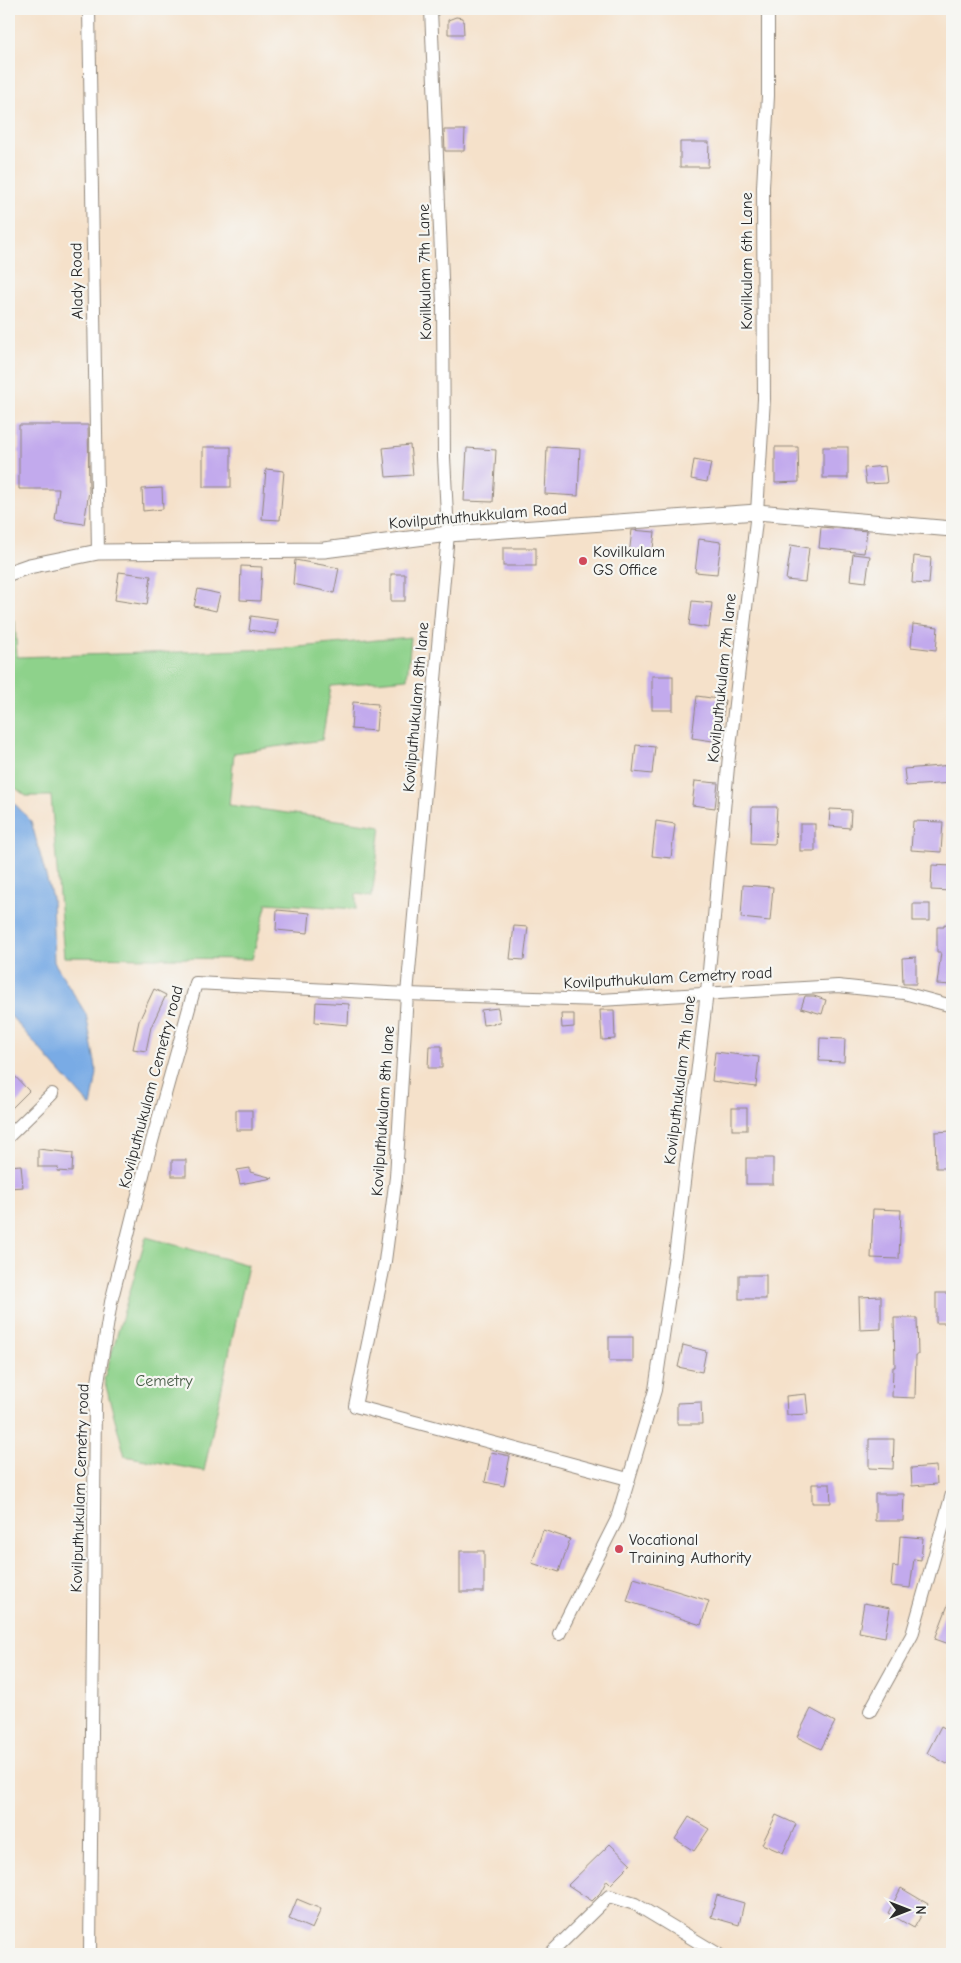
<svg xmlns="http://www.w3.org/2000/svg" width="961" height="1963" font-family="'Comic Neue',sans-serif">
<style>
.green{fill:#8ed28b;stroke:#5c7e5b}
.water{fill:#79abe5;stroke:#526b88}
.building{fill:#c2aaed}
.lines{fill:none;stroke-linecap:round;stroke-linejoin:round}
.minor-casing{stroke:#90867a;stroke-width:14}
.tertiary-casing{stroke:#90867a;stroke-width:17}
.minor{stroke:#fff;stroke-width:12}
.tertiary{stroke:#fff;stroke-width:15}
.poi-dot{fill:#d1495b;stroke:#f6f6f2;stroke-width:2}
.labels{text-anchor:middle;dominant-baseline:central;stroke-width:4.5;stroke-linejoin:round;paint-order:stroke}
.street-label{font-size:16px;fill:#2b2b2b;stroke:#f6f6f2}
.poi-label{font-size:16px;fill:#2b2b2b;stroke:#f6f6f2;text-anchor:start}
.park-label{font-size:16px;fill:#495d48;stroke:#f6f6f2}
</style>
<rect width="100%" height="100%" fill="#f6f6f2"/>
<filter id="ink" filterUnits="userSpaceOnUse"><feTurbulence type="fractalNoise" baseFrequency=".02" numOctaves="2"/><feDisplacementMap in="SourceGraphic" scale="10" xChannelSelector="R" yChannelSelector="G"/><feConvolveMatrix kernelMatrix="1 2 1 2 8 2 1 2 1" color-interpolation-filters="sRGB"/></filter>
<filter id="wash" filterUnits="userSpaceOnUse"><feTurbulence type="fractalNoise" baseFrequency=".0096" numOctaves="4" result="noise"/><feDisplacementMap in="SourceGraphic" scale="20" xChannelSelector="R" yChannelSelector="G"/><feGaussianBlur stdDeviation="1.12" result="paint"/><feColorMatrix in="noise" values="0 0 0 0 0 0 0 0 0 0 0 0 0 0 0 0 0 1.4 0 .05"/><feComposite in="paint" operator="in"/></filter>
<g filter="url(#wash)">
<rect width="100%" height="100%" fill="#f5e1ca"/>
<!-- green -->
<g class="green">
<polygon points="15,621 17,657 276,649 411,637 407,679 331,686 322,740 234,753 229,805 381,826 372,896 356,894 356,909 267,903 252,959 64,957 51,796 26,796 9,783 9,622"/>
<polygon points="146,1237 248,1265 204,1471 125,1456 104,1379"/>
</g>
<!-- water -->
<polygon class="water" points="9,798 31,821 52,898 54,962 86,1014 97,1073 91,1107 9,1014"/>
<g id="blocks">
<!-- building -->
<g class="building">
<polygon points="456,17 463,18 464,34 448,34 448,20"/>
<polygon points="444,130 465,130 464,151 445,151"/>
<polygon points="680,142 709,142 708,167 680,167"/>
<polygon points="19,425 88,425 89,491 84,524 55,520 59,489 19,489"/>
<polygon points="410,445 413,475 386,477 383,448"/>
<rect x="203" y="447" width="28" height="40"/>
<polygon points="547,447 580,449 578,496 545,494"/>
<polygon points="775,447 798,447 799,482 775,483"/>
<rect x="823" y="447" width="25" height="31"/>
<polygon points="467,448 496,450 493,502 464,501"/>
<polygon points="694,460 711,463 707,482 691,479"/>
<polygon points="885,466 887,483 866,484 864,468"/>
<polygon points="266,469 284,471 280,520 262,519"/>
<polygon points="162,488 163,509 143,511 142,489"/>
<polygon points="821,527 867,531 864,553 819,548"/>
<polygon points="632,530 655,532 652,558 629,555"/>
<polygon points="699,539 721,542 717,574 695,572"/>
<polygon points="791,545 809,548 805,582 786,580"/>
<rect x="503" y="548" width="33" height="18"/>
<polygon points="853,554 870,556 866,582 850,580"/>
<polygon points="914,556 931,558 929,584 912,583"/>
<polygon points="295,560 339,568 334,593 293,584"/>
<polygon points="241,566 262,567 260,601 240,600"/>
<polygon points="119,572 151,576 147,605 115,600"/>
<rect x="391" y="574" width="14" height="27"/>
<polygon points="198,589 220,594 216,611 194,606"/>
<polygon points="692,601 712,603 709,628 689,625"/>
<polygon points="251,616 278,620 276,634 249,630"/>
<polygon points="913,624 938,627 936,650 911,647"/>
<rect x="652" y="676" width="21" height="34"/>
<polygon points="697,696 725,700 720,742 692,738"/>
<polygon points="353,702 378,704 376,731 351,729"/>
<polygon points="636,745 655,747 652,774 633,772"/>
<polygon points="952,765 952,783 906,786 904,769"/>
<polygon points="695,781 718,783 715,808 692,805"/>
<polygon points="752,807 777,807 775,844 751,843"/>
<polygon points="830,809 851,810 850,828 829,826"/>
<polygon points="656,821 675,824 671,858 652,856"/>
<polygon points="913,821 943,822 941,852 911,850"/>
<rect x="800" y="824" width="15" height="27"/>
<polygon points="932,865 952,866 952,891 931,890"/>
<polygon points="743,885 773,887 770,921 741,918"/>
<rect x="913" y="904" width="17" height="17"/>
<polygon points="277,910 310,913 308,933 276,930"/>
<polygon points="944,924 952,925 952,985 937,984 941,952 937,952 937,927 944,927"/>
<polygon points="514,926 528,927 524,960 510,959"/>
<polygon points="916,957 916,984 903,984 902,958"/>
<polygon points="154,989 166,995 151,1027 146,1051 133,1049 139,1021"/>
<polygon points="805,996 814,996 826,1000 822,1014 801,1008"/>
<polygon points="316,1002 349,1004 348,1025 315,1022"/>
<polygon points="498,1008 500,1023 483,1025 481,1010"/>
<polygon points="600,1010 614,1010 615,1039 602,1040"/>
<polygon points="561,1014 574,1014 574,1027 562,1028"/>
<polygon points="820,1038 845,1039 844,1062 819,1061"/>
<polygon points="429,1046 442,1046 442,1068 428,1068"/>
<polygon points="715,1052 759,1057 756,1087 712,1081"/>
<polygon points="9,1070 29,1091 9,1111"/>
<rect x="732" y="1108" width="15" height="22"/>
<rect x="236" y="1110" width="16" height="20"/>
<polygon points="952,1131 952,1168 936,1168 935,1132"/>
<polygon points="38,1149 73,1153 72,1172 57,1171 58,1167 38,1167"/>
<rect x="746" y="1158" width="27" height="26"/>
<rect x="172" y="1160" width="14" height="16"/>
<polygon points="21,1165 23,1187 9,1188 9,1166"/>
<polygon points="250,1168 250,1172 273,1178 240,1184 237,1170"/>
<polygon points="873,1209 901,1210 899,1259 871,1258"/>
<rect x="739" y="1275" width="27" height="24"/>
<rect x="936" y="1293" width="16" height="30"/>
<polygon points="881,1296 881,1329 860,1330 859,1297"/>
<polygon points="894,1318 917,1318 918,1355 916,1355 915,1398 892,1397 893,1367 895,1367"/>
<rect x="609" y="1337" width="24" height="24"/>
<polygon points="683,1345 706,1351 702,1372 678,1367"/>
<polygon points="806,1394 808,1414 787,1415 786,1396"/>
<polygon points="701,1402 702,1424 677,1424 677,1403"/>
<polygon points="869,1439 894,1439 893,1469 869,1468"/>
<polygon points="491,1452 510,1456 504,1486 485,1482"/>
<polygon points="936,1466 937,1484 912,1486 911,1468"/>
<polygon points="812,1484 830,1484 831,1503 812,1503"/>
<polygon points="875,1494 904,1494 903,1521 875,1521"/>
<polygon points="543,1530 570,1539 559,1572 532,1563"/>
<polygon points="900,1536 923,1538 921,1560 914,1559 910,1588 891,1586 893,1566 898,1567"/>
<rect x="460" y="1551" width="24" height="41"/>
<polygon points="634,1578 709,1601 701,1625 627,1601"/>
<polygon points="951,1597 952,1597 952,1645 935,1639"/>
<polygon points="864,1603 890,1608 885,1637 859,1632"/>
<polygon points="811,1709 835,1722 821,1749 797,1737"/>
<polygon points="941,1726 952,1732 952,1754 947,1764 927,1753"/>
<polygon points="776,1815 796,1824 783,1853 762,1844"/>
<polygon points="689,1817 709,1829 694,1851 675,1839"/>
<polygon points="610,1844 631,1864 611,1884 607,1880 600,1893 592,1901 568,1885"/>
<polygon points="901,1888 928,1904 914,1928 888,1913"/>
<polygon points="717,1895 744,1903 739,1925 711,1917"/>
<polygon points="297,1899 321,1909 312,1929 289,1919"/>
</g>
</g>
</g>
<g filter="url(#ink)">
<use href="#blocks" fill-opacity="0" stroke="#90867a" stroke-width="1"/>
<g class="lines">
<defs>
<g id="minor">
<polyline points="89,9 98,552"/>
<polyline points="431,9 443,303 444,457 448,534 407,994 396,1177 385,1261 355,1406 628,1479"/>
<polyline points="9,1136 52,1094"/>
<polyline points="559,1634 617,1519 655,1390 676,1248 707,992 729,756 757,512 764,399 763,187 768,96 768,9"/>
<polyline points="870,1711 912,1635 952,1494"/>
<polyline points="90,1954 95,1401 111,1302 146,1163 196,983 407,994 600,1000 838,986 904,993 952,1006"/>
<polyline points="550,1954 609,1896 635,1904 718,1954"/>
</g>
<polyline id="tertiary" points="9,573 29,566 98,552 324,550 448,534 757,512 952,529"/>
</defs>
<!-- minor casing -->
<use href="#minor" class="minor-casing"/>
<!-- tertiary casing -->
<use href="#tertiary" class="tertiary-casing"/>
<!-- minor -->
<use href="#minor" class="minor"/>
<!-- tertiary -->
<use href="#tertiary" class="tertiary"/>
</g>
</g>
<!-- markers -->
<g class="poi-dot">
<circle cx="583" cy="561" r="5"/>
<circle cx="619" cy="1549" r="5"/>
</g>
<g class="labels">
<!-- street labels -->
<g class="street-label">
<text transform="translate(747 261) rotate(-90)">Kovilkulam 6th Lane</text>
<text transform="translate(425 272) rotate(-91)">Kovilkulam 7th Lane</text>
<text transform="translate(77 281) rotate(-91)">Alady Road</text>
<text transform="translate(478 516) rotate(-5)">Kovilputhuthukkulam Road</text>
<text transform="translate(722 678) rotate(-84)">Kovilputhukulam 7th lane</text>
<text transform="translate(416 707) rotate(-85)">Kovilputhukulam 8th lane</text>
<text transform="translate(668 978) rotate(-3)">Kovilputhukulam Cemetry road</text>
<text transform="translate(680 1080) rotate(-83)">Kovilputhukulam 7th lane</text>
<text transform="translate(151 1087) rotate(-75)">Kovilputhukulam Cemetry road</text>
<text transform="translate(383 1111) rotate(-86)">Kovilputhukulam 8th lane</text>
<text transform="translate(80 1488) rotate(-88)">Kovilputhukulam Cemetry road</text>
</g>
<!-- poi labels -->
<g class="poi-label">
<text x="593" y="552">Kovilkulam<tspan x="593" dy="18">GS Office</tspan></text>
<text x="629" y="1540">Vocational<tspan x="629" dy="18">Training Authority</tspan></text>
</g>
<!-- park labels -->
<g class="park-label">
<text x="164" y="1381">Cemetry</text>
</g>
</g>
<!-- margin -->
<rect width="961" height="1963" fill="none" stroke="#f6f6f2" stroke-width="30"/>
<!-- north arrow -->
<g transform="translate(908 1910) rotate(90)" stroke="#f6f6f2" stroke-width="4" paint-order="stroke">
<path d="M0-4L9 19L0 12L-9 19Z" fill="#2b2b2b"/>
<text y="-8" font-size="14" font-weight="bold" text-anchor="middle" fill="#2b2b2b">N</text>
</g>
</svg>
